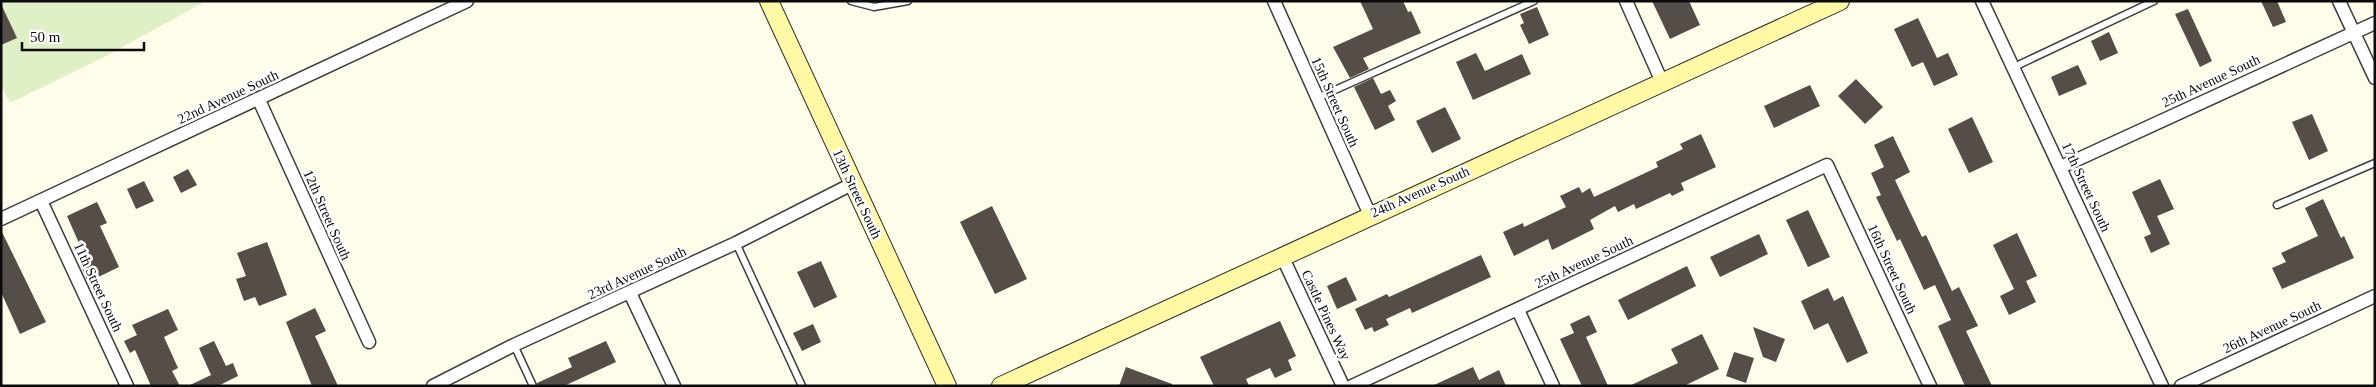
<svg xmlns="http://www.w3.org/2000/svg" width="2376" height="387" font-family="Georgia,serif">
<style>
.pitch{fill:#e0f0c6}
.building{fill:#544d48}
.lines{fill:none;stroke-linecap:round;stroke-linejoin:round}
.lane-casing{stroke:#3e3e3e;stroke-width:9}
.street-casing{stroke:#3e3e3e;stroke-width:15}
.secondary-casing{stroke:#2d2d2d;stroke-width:20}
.lane{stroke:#fff;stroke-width:6}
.street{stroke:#fff;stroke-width:12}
.secondary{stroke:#fff9a5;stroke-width:18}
.labels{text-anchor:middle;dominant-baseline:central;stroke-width:5;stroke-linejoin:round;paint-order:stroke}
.street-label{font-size:14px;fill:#0b0b0b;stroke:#fff}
</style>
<rect width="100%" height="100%" fill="#fffcea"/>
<!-- pitch -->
<polygon class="pitch" points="1,1 206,1 106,56 10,103 1,86"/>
<!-- building -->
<g class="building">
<polygon points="1360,1 1403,1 1408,12 1411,11 1421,33 1363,58 1369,69 1350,78 1333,47 1373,29"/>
<polygon points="1652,1 1689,1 1700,25 1670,39"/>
<polygon points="2261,1 2277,1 2286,22 2273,27"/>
<polygon points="1,4 17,38 1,45"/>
<polygon points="1537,7 1549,35 1529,44 1520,25 1524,23 1520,14"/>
<polygon points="2188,9 2212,61 2200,67 2175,14"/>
<polygon points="1918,18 1937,58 1948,53 1958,75 1934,86 1923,62 1912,67 1894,29"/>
<polygon points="2109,32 2118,53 2100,61 2091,41"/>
<polygon points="1476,53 1485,71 1522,54 1531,74 1473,100 1456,62"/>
<polygon points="2078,65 2087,84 2059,96 2051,77"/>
<polygon points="1373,78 1381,94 1390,90 1396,101 1388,106 1395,120 1375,130 1354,87"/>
<polygon points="1856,79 1883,107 1865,124 1838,96"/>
<polygon points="1810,85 1820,106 1774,128 1764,106"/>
<polygon points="1445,107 1461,139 1432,153 1416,121"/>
<polygon points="2312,114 2328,151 2309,160 2292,122"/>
<polygon points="1972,117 1993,162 1969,173 1948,129"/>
<polygon points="1701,134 1716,167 1681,183 1684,190 1672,196 1670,193 1636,209 1634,204 1618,212 1615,206 1590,220 1594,229 1552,250 1548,239 1514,256 1503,232 1523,223 1524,227 1566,207 1560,196 1579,187 1582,193 1590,188 1594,197 1658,167 1656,162 1683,149 1680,144"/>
<polygon points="1893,136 1910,172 1895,180 1922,237 1926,235 1952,291 1959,287 1978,326 1966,331 1992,386 1965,386 1938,326 1951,320 1935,285 1924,290 1900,239 1897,241 1876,197 1881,195 1871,173 1884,167 1874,145"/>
<polygon points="188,169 197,185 181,193 173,177"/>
<polygon points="2160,179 2174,209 2157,216 2170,244 2151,253 2144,237 2151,234 2132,192"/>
<polygon points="144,181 154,201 136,209 127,189"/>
<polygon points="2323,199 2341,238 2344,236 2354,258 2282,289 2272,268 2286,262 2281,253 2318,236 2305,208"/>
<polygon points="97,202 107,223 100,226 119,267 88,282 79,262 86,259 67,216"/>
<polygon points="992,206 1027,279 995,294 960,222"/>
<polygon points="1808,210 1830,257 1808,267 1786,220"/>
<polygon points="1,230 46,322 20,334 1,292"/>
<polygon points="2017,233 2037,276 2026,281 2036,302 2009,315 2000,296 2014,289 1993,245"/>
<polygon points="1759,234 1768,254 1720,277 1710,257"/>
<polygon points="267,242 287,295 259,306 255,297 244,301 236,279 246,276 237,253"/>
<polygon points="1481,255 1491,277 1412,313 1410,308 1386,319 1389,325 1374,332 1372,327 1365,330 1355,309 1387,294 1389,297"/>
<polygon points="821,261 837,297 814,308 797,272"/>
<polygon points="1687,266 1696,286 1628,320 1618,300"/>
<polygon points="1346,277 1357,300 1337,309 1327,286"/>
<polygon points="1828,288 1834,301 1843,296 1868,353 1847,363 1828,323 1814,330 1801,301"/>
<polygon points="315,308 326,331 315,336 338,386 312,386 286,322"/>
<polygon points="168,309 178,330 164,337 178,368 172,371 180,386 151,386 135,350 130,353 124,341 137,335 132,325"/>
<polygon points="1589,315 1597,332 1586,337 1608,386 1582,386 1560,339 1574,333 1570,324"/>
<polygon points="1280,321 1296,356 1288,360 1292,370 1275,378 1270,368 1246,379 1249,386 1214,386 1200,357"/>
<polygon points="813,324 821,342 802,351 793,333"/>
<polygon points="1753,327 1785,339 1776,362 1763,357"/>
<polygon points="1702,334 1719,369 1684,386 1629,386 1678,363 1671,349"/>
<polygon points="214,341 226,366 233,363 238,376 218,386 188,386 211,375 199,348"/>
<polygon points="606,341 616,362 564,386 538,386 537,383 572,367 568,358"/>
<polygon points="1734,352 1754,358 1746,383 1726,376"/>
<polygon points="1126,367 1172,384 1172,386 1119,386"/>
<polygon points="1473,367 1479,380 1499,370 1506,386 1432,386"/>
</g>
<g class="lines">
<defs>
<g id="lane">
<polyline points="851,1 874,7 908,1"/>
<polyline points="2014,67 2154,1"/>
<polyline points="1317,98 1534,1"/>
<polyline points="2277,205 2375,163"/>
<polyline points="736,243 802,386"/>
<polyline points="514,345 533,386"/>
</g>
<g id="street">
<polyline points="1274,1 1370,215"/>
<polyline points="1626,1 1662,82"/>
<polyline points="1982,1 2162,386"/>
<polyline points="2339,1 2375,78"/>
<polyline points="259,100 369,342"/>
<polyline points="2061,167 2375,23"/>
<polyline points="41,201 127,386"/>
<polyline points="1,219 467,1"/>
<polyline points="1282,256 1343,386"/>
<polyline points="630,293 674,386"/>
<polyline points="1518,310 1553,386"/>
<polyline points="433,386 514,345 736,243 852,184"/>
<polyline points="1352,386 1827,165 1930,386"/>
<polyline points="2181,386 2375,296"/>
</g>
<g id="secondary">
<polyline points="769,1 947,386"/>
<polyline points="1001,386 1840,1"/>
</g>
</defs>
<!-- lane casing -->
<use href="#lane" class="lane-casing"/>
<!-- street casing -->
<use href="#street" class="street-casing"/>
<!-- secondary casing -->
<use href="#secondary" class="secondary-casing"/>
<!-- lane -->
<use href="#lane" class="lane"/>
<!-- street -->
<use href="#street" class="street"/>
<!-- secondary -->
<use href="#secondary" class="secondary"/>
</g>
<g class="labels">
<!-- street labels -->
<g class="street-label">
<text transform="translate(2211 81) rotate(-25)">25th Avenue South</text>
<text transform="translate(228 97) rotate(-25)">22nd Avenue South</text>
<text transform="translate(1335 102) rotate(66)">15th Street South</text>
<text transform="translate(2086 187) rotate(65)">17th Street South</text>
<text transform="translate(1420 192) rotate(-24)">24th Avenue South</text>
<text transform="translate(857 194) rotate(65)">13th Street South</text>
<text transform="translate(327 215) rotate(66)">12th Street South</text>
<text transform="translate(1584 262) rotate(-25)">25th Avenue South</text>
<text transform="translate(1892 269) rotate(65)">16th Street South</text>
<text transform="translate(637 273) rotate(-25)">23rd Avenue South</text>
<text transform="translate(98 287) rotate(65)">11th Street South</text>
<text transform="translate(1326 315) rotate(65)">Castle Pines Way</text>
<text transform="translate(2272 327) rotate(-25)">26th Avenue South</text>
</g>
</g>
<!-- border -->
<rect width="2376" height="387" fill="none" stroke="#0b0b0b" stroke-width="5"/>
<!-- scale -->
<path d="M22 42v8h122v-8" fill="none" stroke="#0b0b0b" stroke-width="2.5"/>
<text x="30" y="42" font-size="15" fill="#0b0b0b" stroke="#ffffff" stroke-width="4" paint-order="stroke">50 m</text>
</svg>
